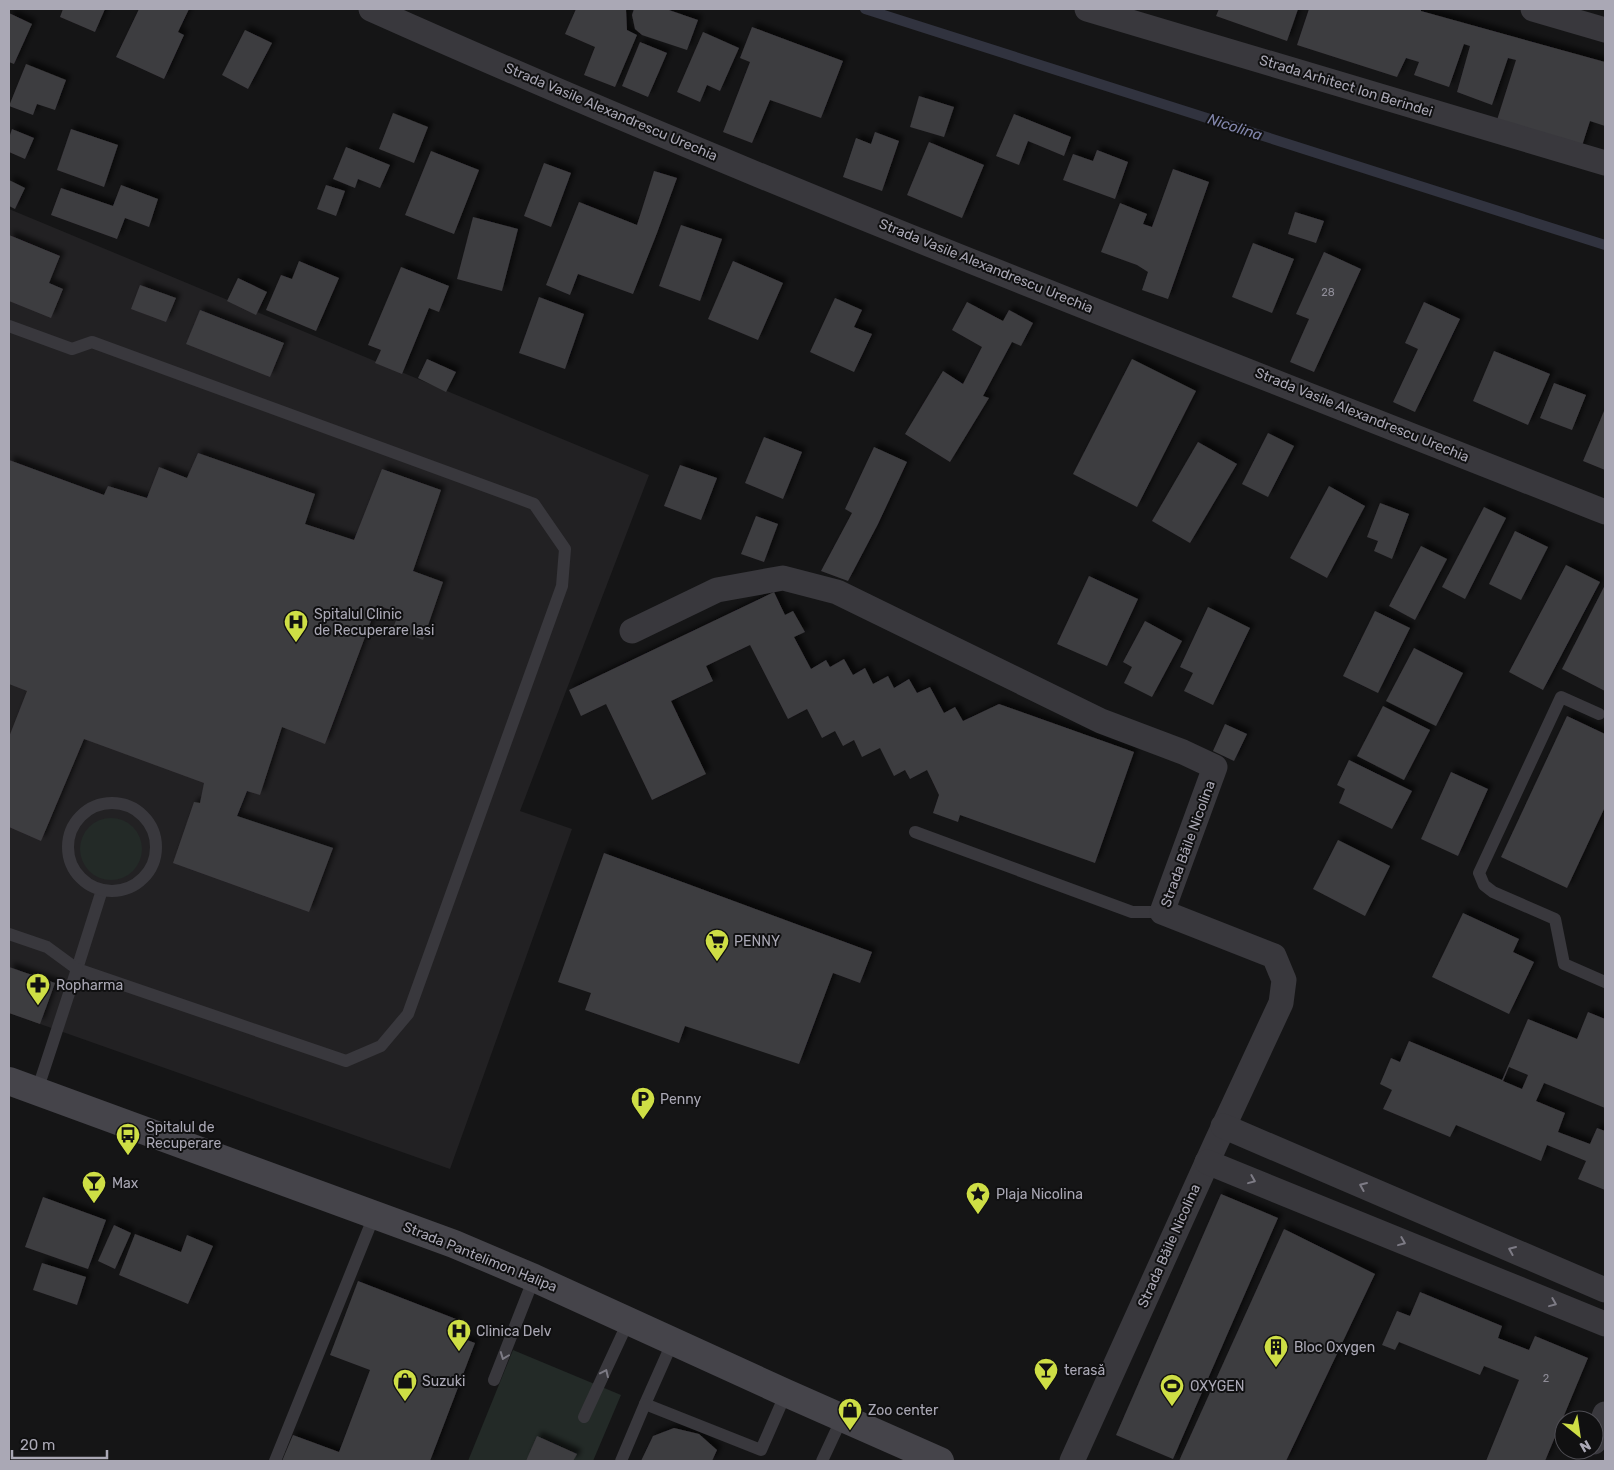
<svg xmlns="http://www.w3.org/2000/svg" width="1614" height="1470" font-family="Rubik,sans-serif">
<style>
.built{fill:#222123}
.green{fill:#232a27}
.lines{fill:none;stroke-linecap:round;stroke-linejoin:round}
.stream{stroke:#31333f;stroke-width:10}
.building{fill:#3e3c40;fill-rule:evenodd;filter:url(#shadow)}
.lane{stroke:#39383d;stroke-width:12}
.street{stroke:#39383d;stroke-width:25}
.secondary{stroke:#45444a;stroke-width:28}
.oneway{stroke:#7d7b85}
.labels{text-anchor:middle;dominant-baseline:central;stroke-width:4;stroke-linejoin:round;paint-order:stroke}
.number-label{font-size:11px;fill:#8f8d98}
.street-label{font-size:14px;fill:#aaa8b5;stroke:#101011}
.poi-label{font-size:14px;fill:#aaa8b5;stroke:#101011;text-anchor:start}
.water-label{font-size:15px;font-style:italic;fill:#8286ac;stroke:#101011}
</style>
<defs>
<filter id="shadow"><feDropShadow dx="4.5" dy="-4.5" stdDeviation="2.5" flood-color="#0009"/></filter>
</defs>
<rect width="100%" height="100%" fill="#151516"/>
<!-- built -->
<polygon class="built" points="9,209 649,475 520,811 572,829 450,1169 9,1013"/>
<!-- green -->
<g class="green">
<circle cx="111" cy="849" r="31"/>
<polygon points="513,1350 621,1395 593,1461 468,1461"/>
</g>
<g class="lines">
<!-- stream -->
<polyline class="stream" points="865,9 1605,245"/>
</g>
<!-- building -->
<g class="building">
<polygon points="63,9 105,9 95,32 60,17"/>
<polygon points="139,9 189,9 178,32 184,35 164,79 116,57"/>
<polygon points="576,9 626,9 627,30 637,35 615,87 584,75 595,47 565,34"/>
<polygon points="634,9 666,9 698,20 687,50 642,35 635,29 632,15"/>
<polygon points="1219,9 1298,9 1287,41 1216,16"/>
<polygon points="1309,9 1421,9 1421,11 1605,62 1605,126 1590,121 1580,152 1497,120 1516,60 1508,58 1492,105 1457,92 1470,46 1464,44 1449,87 1414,75 1419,62 1406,58 1397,77 1297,45"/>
<polygon points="9,13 32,24 14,64 9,62"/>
<polygon points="752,27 843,61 821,118 770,100 752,143 723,132 750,62 740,58"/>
<polygon points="245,30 272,43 248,89 222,75"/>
<polygon points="703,32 739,48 720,91 707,85 700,102 677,92"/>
<polygon points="640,42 667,53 648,97 622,86"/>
<polygon points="26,64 66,80 55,110 37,104 33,115 9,106"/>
<polygon points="919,96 954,107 944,137 910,127"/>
<polygon points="393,113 428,127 414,163 379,149"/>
<polygon points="1014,114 1071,137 1064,156 1028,141 1019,165 996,156"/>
<polygon points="12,129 34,138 25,159 9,152 9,138"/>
<polygon points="71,129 118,145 104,187 57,170"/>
<polygon points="875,132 899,141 882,191 843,177 856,138 871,144"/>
<polygon points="929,142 984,165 962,218 907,195"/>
<polygon points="346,147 390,165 380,188 358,179 355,188 333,179"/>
<polygon points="1097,150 1128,162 1115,199 1063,180 1073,154 1093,161"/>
<polygon points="431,151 479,170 454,234 405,215"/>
<polygon points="544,163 571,173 551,227 524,216"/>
<polygon points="1173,169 1209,182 1168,299 1142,290 1148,272 1137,265 1101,252 1120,203 1147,214 1143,224 1152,227"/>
<polygon points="654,171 677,178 657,233 633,294 578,274 570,295 546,285 579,202 637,225"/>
<polygon points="9,180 25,188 15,209 9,206"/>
<polygon points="121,185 158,199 149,227 125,218 117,239 51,215 61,188 113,206"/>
<polygon points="326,185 345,191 336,216 317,209"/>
<polygon points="1295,212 1324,221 1316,243 1288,234"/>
<polygon points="473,217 518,229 502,291 457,279"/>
<polygon points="681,225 722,239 700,301 659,286"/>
<polygon points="9,235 60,256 49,283 63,289 51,318 9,301"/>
<polygon points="1253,243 1294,259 1272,313 1232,297"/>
<polygon points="1324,252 1361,269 1314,372 1290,362 1309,319 1296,314"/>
<polygon points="299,261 339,278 316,331 266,310 281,275 292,279"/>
<polygon points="733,261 783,283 758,340 708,319"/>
<polygon points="401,267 449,286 439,312 429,308 402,374 375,363 381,350 368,345"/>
<polygon points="238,278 267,292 256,315 227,301"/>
<polygon points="140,285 176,298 166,322 131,309"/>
<polygon points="539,297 584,314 565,369 519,353"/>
<polygon points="835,298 862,310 854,327 872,334 854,372 810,352"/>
<polygon points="967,302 1003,321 1009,310 1033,323 1021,346 1012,342 983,396 989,398 950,462 905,434 943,371 963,384 982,347 952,330"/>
<polygon points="1424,302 1460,319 1415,412 1393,402 1418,349 1405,343"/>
<polygon points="200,310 284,343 270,377 186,344"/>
<polygon points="1494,351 1550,374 1528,425 1473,401"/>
<polygon points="427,359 456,372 446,392 418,378"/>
<polygon points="1132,359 1196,391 1137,507 1073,474"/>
<polygon points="1554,383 1586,395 1572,430 1540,418"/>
<polygon points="1604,411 1605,411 1605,470 1583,461"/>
<polygon points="1268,433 1294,446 1268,497 1242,484"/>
<polygon points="764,437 802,452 783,499 745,483"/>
<polygon points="1198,442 1237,464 1190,543 1152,521"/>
<polygon points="874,447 907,462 878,524 848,581 821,571 852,513 845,509"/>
<polygon points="198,453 315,494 305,524 354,540 382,469 441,490 413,571 443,582 423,640 393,628 399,613 377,605 325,744 282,727 260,795 247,791 237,816 333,848 309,912 173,863 194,802 200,803 204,783 84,739 41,841 9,827 9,737 27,691 9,684 9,460 104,495 108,486 147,498 159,467 187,478"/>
<polygon points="680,465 717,478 701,520 664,506"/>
<polygon points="1329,486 1365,506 1327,578 1290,558"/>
<polygon points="1380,503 1409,514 1392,559 1374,551 1378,541 1367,537"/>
<polygon points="1484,507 1506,518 1465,599 1442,587"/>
<polygon points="756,516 778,524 764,562 741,554"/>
<polygon points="1515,531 1548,547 1521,600 1489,584"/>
<polygon points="1421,546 1447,559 1415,620 1389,606"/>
<polygon points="1566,565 1600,582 1543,690 1509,672"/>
<polygon points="1089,576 1138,599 1107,666 1057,644"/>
<polygon points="1605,585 1605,691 1562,669"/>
<polygon points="774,592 785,615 793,611 805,632 794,637 811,669 826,660 830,667 844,659 853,675 865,668 873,684 888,676 894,688 909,679 917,693 930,687 944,713 955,707 963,721 999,704 1134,752 1095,863 960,815 958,822 933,813 939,795 927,770 910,779 905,770 894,776 880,748 862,757 854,740 843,746 835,731 822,738 807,709 788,719 750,645 706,666 713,681 671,701 706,774 652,800 606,704 581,716 569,690"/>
<polygon points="1208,607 1250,628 1213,705 1184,691 1193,673 1180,667"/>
<polygon points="1375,611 1410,628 1378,693 1343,676"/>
<polygon points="1145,621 1182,641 1152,697 1124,683 1132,667 1123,662"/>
<polygon points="1414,648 1463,673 1436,726 1386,701"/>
<polygon points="1383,706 1430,730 1404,780 1357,756"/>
<polygon points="1567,716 1605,734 1605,807 1567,888 1501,857"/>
<polygon points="1225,724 1247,734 1234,761 1213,751"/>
<polygon points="1349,760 1412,791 1392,829 1339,803 1345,789 1337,785"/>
<polygon points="1451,772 1488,789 1458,856 1421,839"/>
<polygon points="1338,840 1390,866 1365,916 1313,889"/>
<polygon points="604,853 872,952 860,983 833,973 799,1064 685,1026 679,1043 585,1010 591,993 558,982"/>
<polygon points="1463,913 1519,939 1513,952 1534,962 1509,1014 1432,977"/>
<polygon points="9,967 55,983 40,1024 9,1013"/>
<path d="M1588 1012 1605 1019V1108L1544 1083 1536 1101 1565 1113 1558 1132 1590 1144 1597 1128 1605 1131V1190L1578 1179 1586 1161 1547 1145 1541 1161 1456 1125 1450 1137 1383 1109 1392 1090 1380 1084 1391 1058 1400 1062 1409 1041 1502 1080 1528 1019 1577 1039ZM1509 1067 1528 1075 1522 1089 1503 1081Z"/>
<polygon points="1221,1194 1278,1218 1173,1459 1116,1435"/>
<polygon points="43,1197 106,1220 88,1269 25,1247"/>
<polygon points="114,1225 131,1233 115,1269 98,1261"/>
<polygon points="1284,1229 1375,1274 1286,1461 1179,1461"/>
<polygon points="135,1234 181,1252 187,1235 213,1246 188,1304 119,1275"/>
<polygon points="42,1263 86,1277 77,1305 33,1290"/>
<polygon points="358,1281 456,1319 451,1334 475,1343 430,1461 282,1461 293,1435 339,1452 370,1370 330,1355"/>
<polygon points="1420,1292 1502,1326 1498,1338 1529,1350 1535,1336 1588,1358 1545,1461 1486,1461 1519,1380 1484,1366 1480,1375 1399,1342 1395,1350 1382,1345 1397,1311 1410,1316"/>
<polygon points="674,1428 699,1434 717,1450 712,1461 641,1461 653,1436"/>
<polygon points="537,1436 577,1454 573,1461 526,1461"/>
</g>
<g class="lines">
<!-- lane -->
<g class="lane">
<polyline points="9,326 72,349 92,342 534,504 565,549 562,586 408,1014 381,1046 346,1061 77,969 102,890"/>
<polyline points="1599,714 1561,697 1479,873 1484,885 1493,892 1555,919 1564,964 1605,982"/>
<circle cx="112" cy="847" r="44"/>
<polyline points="915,832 1132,912 1162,912"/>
<polyline points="9,934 47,947 77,969 37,1091"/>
<polyline points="673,1341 645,1404 761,1450 786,1393"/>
<polyline points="494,1380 534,1278"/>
<polyline points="584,1417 629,1320"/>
<polyline points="275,1461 374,1216"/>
<polyline points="621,1461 645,1404"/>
<polyline points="822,1461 842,1418"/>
</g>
<!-- street -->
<g class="street">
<path d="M371 9C776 190 1192 348 1605 512"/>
<polyline points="1087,9 1605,163"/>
<polyline points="1533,9 1605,30"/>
<polyline points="632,631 717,590 783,578 837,592 1101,721 1183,752 1215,767 1162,912 1274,956 1284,980 1281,1003 1215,1145 1072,1461"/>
<polyline points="1223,1126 1605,1290"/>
<polyline points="1207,1162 1605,1324"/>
<polyline points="1594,1442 1605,1414"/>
</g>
<!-- secondary -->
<polyline class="secondary" points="9,1081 454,1244 534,1278 786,1393 940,1461"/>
</g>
<!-- one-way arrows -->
<defs><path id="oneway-chevron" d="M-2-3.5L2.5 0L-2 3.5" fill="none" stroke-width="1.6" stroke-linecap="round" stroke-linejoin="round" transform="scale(1.25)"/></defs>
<g class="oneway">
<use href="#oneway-chevron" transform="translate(1252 1180) rotate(22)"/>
<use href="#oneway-chevron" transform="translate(1363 1186) rotate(-157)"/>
<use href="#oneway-chevron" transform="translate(1402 1242) rotate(22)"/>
<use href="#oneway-chevron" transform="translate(1512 1250) rotate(-157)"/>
<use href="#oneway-chevron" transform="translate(1553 1303) rotate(22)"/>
<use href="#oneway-chevron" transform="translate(504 1356) rotate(111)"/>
<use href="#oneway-chevron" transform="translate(605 1373) rotate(-65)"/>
</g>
<!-- icons -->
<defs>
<symbol id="hospital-pin" viewBox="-11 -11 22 30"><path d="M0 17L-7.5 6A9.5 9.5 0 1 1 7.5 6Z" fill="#cede45" stroke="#101011"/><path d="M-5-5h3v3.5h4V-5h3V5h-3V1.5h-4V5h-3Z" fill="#111"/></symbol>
<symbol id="supermarket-pin" viewBox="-11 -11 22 30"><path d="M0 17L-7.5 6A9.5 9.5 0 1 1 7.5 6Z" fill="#cede45" stroke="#101011"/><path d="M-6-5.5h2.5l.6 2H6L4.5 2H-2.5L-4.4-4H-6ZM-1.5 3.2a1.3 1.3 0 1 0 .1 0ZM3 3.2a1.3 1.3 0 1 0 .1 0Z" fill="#111"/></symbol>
<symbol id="pharmacy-pin" viewBox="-11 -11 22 30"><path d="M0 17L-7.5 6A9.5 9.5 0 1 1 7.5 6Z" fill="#cede45" stroke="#101011"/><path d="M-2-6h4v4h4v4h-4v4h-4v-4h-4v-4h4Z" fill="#111"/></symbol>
<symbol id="parking-pin" viewBox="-11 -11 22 30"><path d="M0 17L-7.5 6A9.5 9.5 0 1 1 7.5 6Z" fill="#cede45" stroke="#101011"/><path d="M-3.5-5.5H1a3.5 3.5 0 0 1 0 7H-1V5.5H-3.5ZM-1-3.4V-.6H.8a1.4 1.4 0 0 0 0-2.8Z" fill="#111"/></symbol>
<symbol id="bus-pin" viewBox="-11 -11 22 30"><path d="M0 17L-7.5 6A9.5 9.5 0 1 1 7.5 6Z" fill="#cede45" stroke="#101011"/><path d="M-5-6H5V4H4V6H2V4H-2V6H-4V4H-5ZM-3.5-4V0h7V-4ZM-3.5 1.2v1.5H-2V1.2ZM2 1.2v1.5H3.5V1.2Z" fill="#111"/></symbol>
<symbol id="bar-pin" viewBox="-11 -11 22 30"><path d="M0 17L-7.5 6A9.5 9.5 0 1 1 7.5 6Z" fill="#cede45" stroke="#101011"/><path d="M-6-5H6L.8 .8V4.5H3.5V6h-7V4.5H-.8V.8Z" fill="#111"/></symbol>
<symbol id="sight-pin" viewBox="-11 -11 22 30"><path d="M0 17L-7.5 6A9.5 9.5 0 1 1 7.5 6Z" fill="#cede45" stroke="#101011"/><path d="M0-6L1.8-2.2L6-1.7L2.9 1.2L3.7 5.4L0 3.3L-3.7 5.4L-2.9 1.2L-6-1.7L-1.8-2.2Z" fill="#111"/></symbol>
<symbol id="building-pin" viewBox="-11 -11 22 30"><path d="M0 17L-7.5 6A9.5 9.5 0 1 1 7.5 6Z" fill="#cede45" stroke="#101011"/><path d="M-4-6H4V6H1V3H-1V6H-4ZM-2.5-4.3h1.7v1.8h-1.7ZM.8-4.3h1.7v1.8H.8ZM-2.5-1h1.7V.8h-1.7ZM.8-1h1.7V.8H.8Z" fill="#111"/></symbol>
<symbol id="shop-pin" viewBox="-11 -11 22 30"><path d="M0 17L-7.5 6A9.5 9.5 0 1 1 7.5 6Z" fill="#cede45" stroke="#101011"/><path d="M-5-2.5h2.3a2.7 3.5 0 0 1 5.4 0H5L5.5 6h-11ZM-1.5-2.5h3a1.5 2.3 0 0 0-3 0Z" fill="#111"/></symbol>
<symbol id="stadium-pin" viewBox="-11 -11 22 30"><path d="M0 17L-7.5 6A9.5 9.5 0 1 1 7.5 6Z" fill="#cede45" stroke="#101011"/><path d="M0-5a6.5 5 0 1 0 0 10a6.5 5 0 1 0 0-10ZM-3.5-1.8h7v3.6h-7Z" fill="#111"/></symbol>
</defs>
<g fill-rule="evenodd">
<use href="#hospital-pin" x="282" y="608" width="28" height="38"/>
<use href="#supermarket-pin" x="703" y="927" width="28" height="38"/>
<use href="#pharmacy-pin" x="24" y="971" width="28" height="38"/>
<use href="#parking-pin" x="629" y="1085" width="28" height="38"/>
<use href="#bus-pin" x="114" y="1121" width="28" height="38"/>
<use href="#bar-pin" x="80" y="1169" width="28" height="38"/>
<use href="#sight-pin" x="964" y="1180" width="28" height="38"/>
<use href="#hospital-pin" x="445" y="1317" width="28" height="38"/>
<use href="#building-pin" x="1262" y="1333" width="28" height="38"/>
<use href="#bar-pin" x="1032" y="1356" width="28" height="38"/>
<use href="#shop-pin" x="391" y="1367" width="28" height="38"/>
<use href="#stadium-pin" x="1158" y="1372" width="28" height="38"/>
<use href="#shop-pin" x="836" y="1396" width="28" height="38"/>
</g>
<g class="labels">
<!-- number labels -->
<g class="number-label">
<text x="1328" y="292">28</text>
<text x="1546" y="1378">2</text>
</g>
<!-- street labels -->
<g class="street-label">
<text transform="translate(1346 86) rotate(17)">Strada Arhitect Ion Berindei</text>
<text transform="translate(611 112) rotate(23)">Strada Vasile Alexandrescu Urechia</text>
<text transform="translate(986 266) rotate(22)">Strada Vasile Alexandrescu Urechia</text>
<text transform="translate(1362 415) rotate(22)">Strada Vasile Alexandrescu Urechia</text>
<text transform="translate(1188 844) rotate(-70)">Strada Băile Nicolina</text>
<text transform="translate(1169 1246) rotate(-66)">Strada Băile Nicolina</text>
<text transform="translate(480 1257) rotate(22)">Strada Pantelimon Halipa</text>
</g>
<!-- poi labels -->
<g class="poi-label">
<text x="314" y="614">Spitalul Clinic<tspan x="314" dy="16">de Recuperare Iasi</tspan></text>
<text x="734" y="941">PENNY</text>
<text x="56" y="985">Ropharma</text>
<text x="660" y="1099">Penny</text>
<text x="146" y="1127">Spitalul de<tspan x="146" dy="16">Recuperare</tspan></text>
<text x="112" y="1183">Max</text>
<text x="996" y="1194">Plaja Nicolina</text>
<text x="476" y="1331">Clinica Delv</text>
<text x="1294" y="1347">Bloc Oxygen</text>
<text x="1064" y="1370">terasă</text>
<text x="422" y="1381">Suzuki</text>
<text x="1190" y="1386">OXYGEN</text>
<text x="868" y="1410">Zoo center</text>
</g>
<!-- water labels -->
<g class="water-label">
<text transform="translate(1235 127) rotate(18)">Nicolina</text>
</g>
</g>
<!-- border -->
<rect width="1614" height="1470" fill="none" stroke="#aaa8b5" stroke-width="20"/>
<!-- north arrow -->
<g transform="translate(1579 1435) rotate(150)"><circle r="24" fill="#101011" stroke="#4e4d53"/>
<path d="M0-4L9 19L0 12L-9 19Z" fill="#cede45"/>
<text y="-8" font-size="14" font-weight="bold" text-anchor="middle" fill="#aaa8b5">N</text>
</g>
<!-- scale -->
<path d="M12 1450v8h95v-8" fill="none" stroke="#aaa8b5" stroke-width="2.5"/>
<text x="20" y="1450" font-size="15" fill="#aaa8b5" stroke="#101011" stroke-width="4" paint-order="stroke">20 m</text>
</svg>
